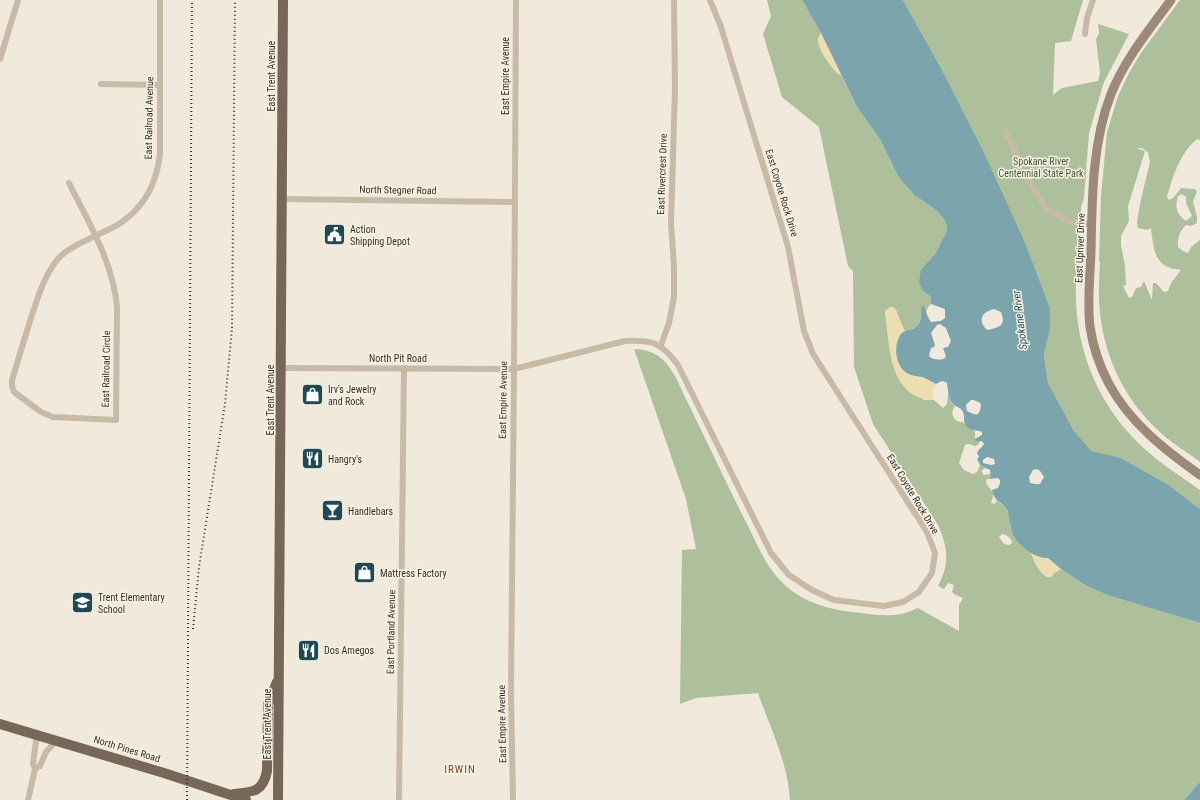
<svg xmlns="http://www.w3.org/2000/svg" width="1200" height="800" font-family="'Roboto Condensed',sans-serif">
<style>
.green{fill:#aebf9b;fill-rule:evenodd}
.sand{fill:#ebdfb2}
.water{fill:#7ba4ac;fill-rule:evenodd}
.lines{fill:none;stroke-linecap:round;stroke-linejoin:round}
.street{stroke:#c8baa7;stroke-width:6}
.secondary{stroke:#9c8a79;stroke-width:9}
.primary{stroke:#766759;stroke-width:10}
.rail{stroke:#352d27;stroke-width:2;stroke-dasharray:1 3;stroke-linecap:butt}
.labels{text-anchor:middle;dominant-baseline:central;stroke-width:3;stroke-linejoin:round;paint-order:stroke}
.street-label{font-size:10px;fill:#352d27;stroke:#f8f3e7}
.park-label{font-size:10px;fill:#3f522c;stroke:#f8f3e7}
.poi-label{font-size:10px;fill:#352d27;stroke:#f8f3e7;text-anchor:start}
.water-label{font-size:11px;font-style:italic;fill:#1f4a55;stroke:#f8f3e7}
.neighbourhood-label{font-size:11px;letter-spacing:1px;fill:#814623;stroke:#f8f3e7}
</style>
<rect width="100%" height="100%" fill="#f1e9db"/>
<!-- green -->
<g class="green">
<path d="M767 0H802L821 33 818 39 837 73 841 75 857 107 880 139 898 176 914 195 936 210 944 219 947 226 946 233 935 254 921 271 922 290 931 297V304L928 307 926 312 925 307 921 311C921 324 918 329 905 331L900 322 896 310 885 311 892 362 897 376 924 400H934L943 408 947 404 948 393 951 402 955 406C949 413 954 423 963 422L969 428 975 431V441H980L978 445 975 446 969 444 965 445 959 463 964 470 973 474 977 472 980 465 986 468 982 470V472L984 475 991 474V479H987L986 481C986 487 994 489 993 496 993 498 992 500 991 502L993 504 996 503V500L1005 507 1010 518 1011 528 1018 542 1031 552 1034 561 1051 576 1054 573 1061 569 1085 585 1107 595 1200 623V782L1184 800H790C788 763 770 727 758 693L696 698 680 704 682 550 696 549 686 499 634 349C644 349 654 352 662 359 675 370 681 390 689 405 709 446 728 487 749 528 759 548 768 571 786 586 804 602 829 610 853 612 868 614 886 617 901 614 907 613 912 610 918 608L959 631V605L963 598 954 594 952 592 954 585 948 583 944 589 938 586C950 564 948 547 938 525L873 424 854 367 853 271 848 266 819 127 782 97 763 34 771 16ZM1002 534C1007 535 1011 537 1012 543L1009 545 1004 544 999 537Z"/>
<path d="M903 0H1083L1071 41 1055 43 1053 95 1062 88 1098 81 1100 73 1096 39 1099 33 1098 24 1129 34 1104 82 1089 133 1084 198 1081 207 1079 260 1077 261C1076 279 1075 297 1077 315 1082 367 1107 416 1146 450 1162 465 1182 477 1200 490V509L1169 485 1121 458 1091 452 1074 431 1048 383 1044 354 1050 329 1024 240 982 148 942 70Z"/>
<path d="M1180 0H1200V140L1197 139C1180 153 1173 176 1167 197L1169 200 1174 197 1181 188 1194 189 1197 191 1193 202 1197 217V223L1191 226 1186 225C1180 231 1177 238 1178 247L1183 251 1188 253 1191 247 1200 240V462C1187 452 1173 444 1161 433 1126 402 1105 359 1100 313 1098 296 1099 279 1100 262L1099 261 1101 196 1107 132 1118 96 1129 73 1141 53ZM1136 148H1142L1148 152 1150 162 1141 199 1137 222 1138 228 1147 230 1151 228C1153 242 1153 261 1168 267 1172 269 1177 269 1181 270L1171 283 1168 291 1164 292 1156 283H1153L1152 300 1144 281 1141 287 1136 288 1132 297 1129 298 1123 286 1126 285 1125 266 1121 245V236L1129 221 1128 206 1145 151ZM1182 194 1186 197V203L1192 216 1186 221C1176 214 1175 207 1178 196Z"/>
</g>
<!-- sand -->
<g class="sand">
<path d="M821 33 841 75C833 72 817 49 818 39 818 38 821 34 821 33Z"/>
<path d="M890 307H894C898 312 901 324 905 331L901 335 908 374 924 378 936 384C932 390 932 392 934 400 889 400 889 344 885 311Z"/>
<path d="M1031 552 1043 558H1048L1061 569 1054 573 1051 577H1046C1038 570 1034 563 1031 552Z"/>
</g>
<!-- water -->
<g class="water">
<path d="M802 0H903L942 70 982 148 1024 240 1050 309V329L1044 354 1048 383 1074 431 1091 451 1121 458 1169 485 1200 509V623L1107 595 1085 585 1061 569 1048 558C1036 559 1017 545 1013 534 1009 525 1011 515 1005 507 999 500 994 501 992 490L998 488 1000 483V480L998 478 991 479 990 470 980 465 977 459 979 457 977 453C979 448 982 448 984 444L982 441H975V439L982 435V432C978 430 974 431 970 429 961 423 966 419 963 412 961 408 959 408 956 406 948 402 948 390 947 383 943 380 940 381 936 384 931 381 927 379 922 377 917 376 911 376 907 373 895 366 893 345 901 334 905 329 913 331 917 326 923 320 920 313 922 306L925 307 927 315 931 322 941 321 945 318V309L931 304V297L922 290 919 282 921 270 935 254 946 233 947 226 944 219 936 210 914 195 898 176 880 139 857 107 821 33ZM994 309 1001 312C1006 326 1000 327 988 330 982 327 979 318 985 313 987 311 991 310 994 309ZM940 324 946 328 951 341 948 347 943 348 946 356 944 359C938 360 933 360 929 356L931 348 934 347 935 345 931 333 937 325ZM971 400H974L980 403 981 405C979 417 977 416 967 411L966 405ZM987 457 994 459 995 464 991 465 983 463V460ZM1037 469 1040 471 1044 477 1040 484H1035L1030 483 1029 477 1033 470Z"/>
<polygon points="1200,782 1200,800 1184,800"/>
</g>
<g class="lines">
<!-- street -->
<g class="street">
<polyline points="1085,34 1087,18 1093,0"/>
<polyline points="0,59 18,0"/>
<polyline points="101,84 160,85"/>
<polyline points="1006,132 1025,174 1046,209 1072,223 1092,224"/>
<path d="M69 183C89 223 113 262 117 307L116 420 53 417 41 412 14 392 12 386V380C18 360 24 341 30 321 37 300 43 278 57 260 64 251 76 245 87 240 98 234 112 229 122 222 146 205 156 183 160 155V0"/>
<polyline points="282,199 515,202"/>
<polyline points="661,345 669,323 674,297 674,267 671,223 675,90 674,0"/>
<path d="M282 368 514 369 625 341C653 340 661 342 678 365L771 553 789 575 812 590 834 600 884 606 903 602 919 592 932 573 935 553 927 532 813 354 804 331 788 247 721 27 710 0"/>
<polyline points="35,769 40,766 46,752 56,741"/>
<polyline points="28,800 35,769 33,763 37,735"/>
<polyline points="399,800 404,368"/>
<polyline points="513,800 511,693 514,369 516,0"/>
</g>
<!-- secondary -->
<path class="secondary" d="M1171 0C1149 30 1125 59 1111 94 1092 143 1092 199 1091 252 1090 277 1087 302 1090 327 1093 347 1100 367 1109 384 1130 423 1165 450 1200 475"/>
<!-- primary -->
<g class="primary">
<polyline points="0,724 164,773 246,800"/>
<path d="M234 794C253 792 263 792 267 771L268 704 277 682"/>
<polyline points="278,800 283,0"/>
</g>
<!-- rail -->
<g class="rail">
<polyline points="193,629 199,567 225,404 232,328 235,0"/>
<polyline points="187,800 192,0"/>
</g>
</g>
<!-- icons -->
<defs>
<symbol id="civic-square" viewBox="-11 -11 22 22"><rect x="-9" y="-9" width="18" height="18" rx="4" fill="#1f4a55" stroke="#f8f3e7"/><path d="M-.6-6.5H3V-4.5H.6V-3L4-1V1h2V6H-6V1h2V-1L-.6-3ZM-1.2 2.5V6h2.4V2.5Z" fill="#fff"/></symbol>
<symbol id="shop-square" viewBox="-11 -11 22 22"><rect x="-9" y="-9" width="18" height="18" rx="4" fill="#1f4a55" stroke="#f8f3e7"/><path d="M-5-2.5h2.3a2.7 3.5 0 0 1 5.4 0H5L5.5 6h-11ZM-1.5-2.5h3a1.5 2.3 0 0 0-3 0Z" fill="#fff"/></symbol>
<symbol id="restaurant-square" viewBox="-11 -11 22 22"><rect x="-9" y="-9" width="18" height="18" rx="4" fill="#1f4a55" stroke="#f8f3e7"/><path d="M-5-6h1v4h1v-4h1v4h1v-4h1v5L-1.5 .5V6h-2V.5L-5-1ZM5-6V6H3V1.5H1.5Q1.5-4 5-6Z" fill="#fff"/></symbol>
<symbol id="bar-square" viewBox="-11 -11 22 22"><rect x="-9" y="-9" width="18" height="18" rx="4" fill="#1f4a55" stroke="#f8f3e7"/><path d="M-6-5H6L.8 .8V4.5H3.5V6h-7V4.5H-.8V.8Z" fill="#fff"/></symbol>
<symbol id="school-square" viewBox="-11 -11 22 22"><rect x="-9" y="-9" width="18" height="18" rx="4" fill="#1f4a55" stroke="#f8f3e7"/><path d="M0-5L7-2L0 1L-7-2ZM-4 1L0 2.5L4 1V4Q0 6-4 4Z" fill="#fff"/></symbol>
</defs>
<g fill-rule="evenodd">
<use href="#civic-square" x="322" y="222" width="25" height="25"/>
<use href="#shop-square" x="300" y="382" width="25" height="25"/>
<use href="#restaurant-square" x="300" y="446" width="25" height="25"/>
<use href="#bar-square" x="320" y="498" width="25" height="25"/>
<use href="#shop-square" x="352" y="560" width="25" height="25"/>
<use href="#school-square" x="70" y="590" width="25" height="25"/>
<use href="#restaurant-square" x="296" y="638" width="25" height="25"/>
</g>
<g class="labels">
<!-- street labels -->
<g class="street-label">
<text transform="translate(271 76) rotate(-90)">East Trent Avenue</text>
<text transform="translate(505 76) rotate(-90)">East Empire Avenue</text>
<text transform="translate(149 118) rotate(-89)">East Railroad Avenue</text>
<text transform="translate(662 174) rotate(-88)">East Rivercrest Drive</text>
<text transform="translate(398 190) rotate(1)">North Stegner Road</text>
<text transform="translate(782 193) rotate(73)">East Coyote Rock Drive</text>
<text transform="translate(1080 248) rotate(-88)">East Upriver Drive</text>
<text x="398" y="358">North Pit Road</text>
<text transform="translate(106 369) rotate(-89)">East Railroad Circle</text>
<text transform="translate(270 400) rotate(-90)">East Trent Avenue</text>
<text transform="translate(503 400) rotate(-89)">East Empire Avenue</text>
<text transform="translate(913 494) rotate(59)">East Coyote Rock Drive</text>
<text transform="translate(391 632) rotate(-89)">East Portland Avenue</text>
<text transform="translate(267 724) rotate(-90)">East Trent Avenue</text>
<text transform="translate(502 724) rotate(-91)">East Empire Avenue</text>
<text transform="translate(127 749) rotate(17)">North Pines Road</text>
</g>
<!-- park labels -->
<g class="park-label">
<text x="1041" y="161">Spokane River<tspan x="1041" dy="12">Centennial State Park</tspan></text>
</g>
<!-- poi labels -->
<g class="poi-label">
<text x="350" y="229">Action<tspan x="350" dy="12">Shipping Depot</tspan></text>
<text x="328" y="389">Irv's Jewelry<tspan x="328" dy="12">and Rock</tspan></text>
<text x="328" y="459">Hangry's</text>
<text x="348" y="511">Handlebars</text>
<text x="380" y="573">Mattress Factory</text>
<text x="98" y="597">Trent Elementary<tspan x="98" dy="12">School</tspan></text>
<text x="324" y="650">Dos Amegos</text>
</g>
<!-- water labels -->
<g class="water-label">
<text transform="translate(1020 320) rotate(-97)">Spokane River</text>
</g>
<!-- neighbourhood labels -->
<g class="neighbourhood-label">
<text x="460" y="769">IRWIN</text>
</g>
</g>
</svg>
